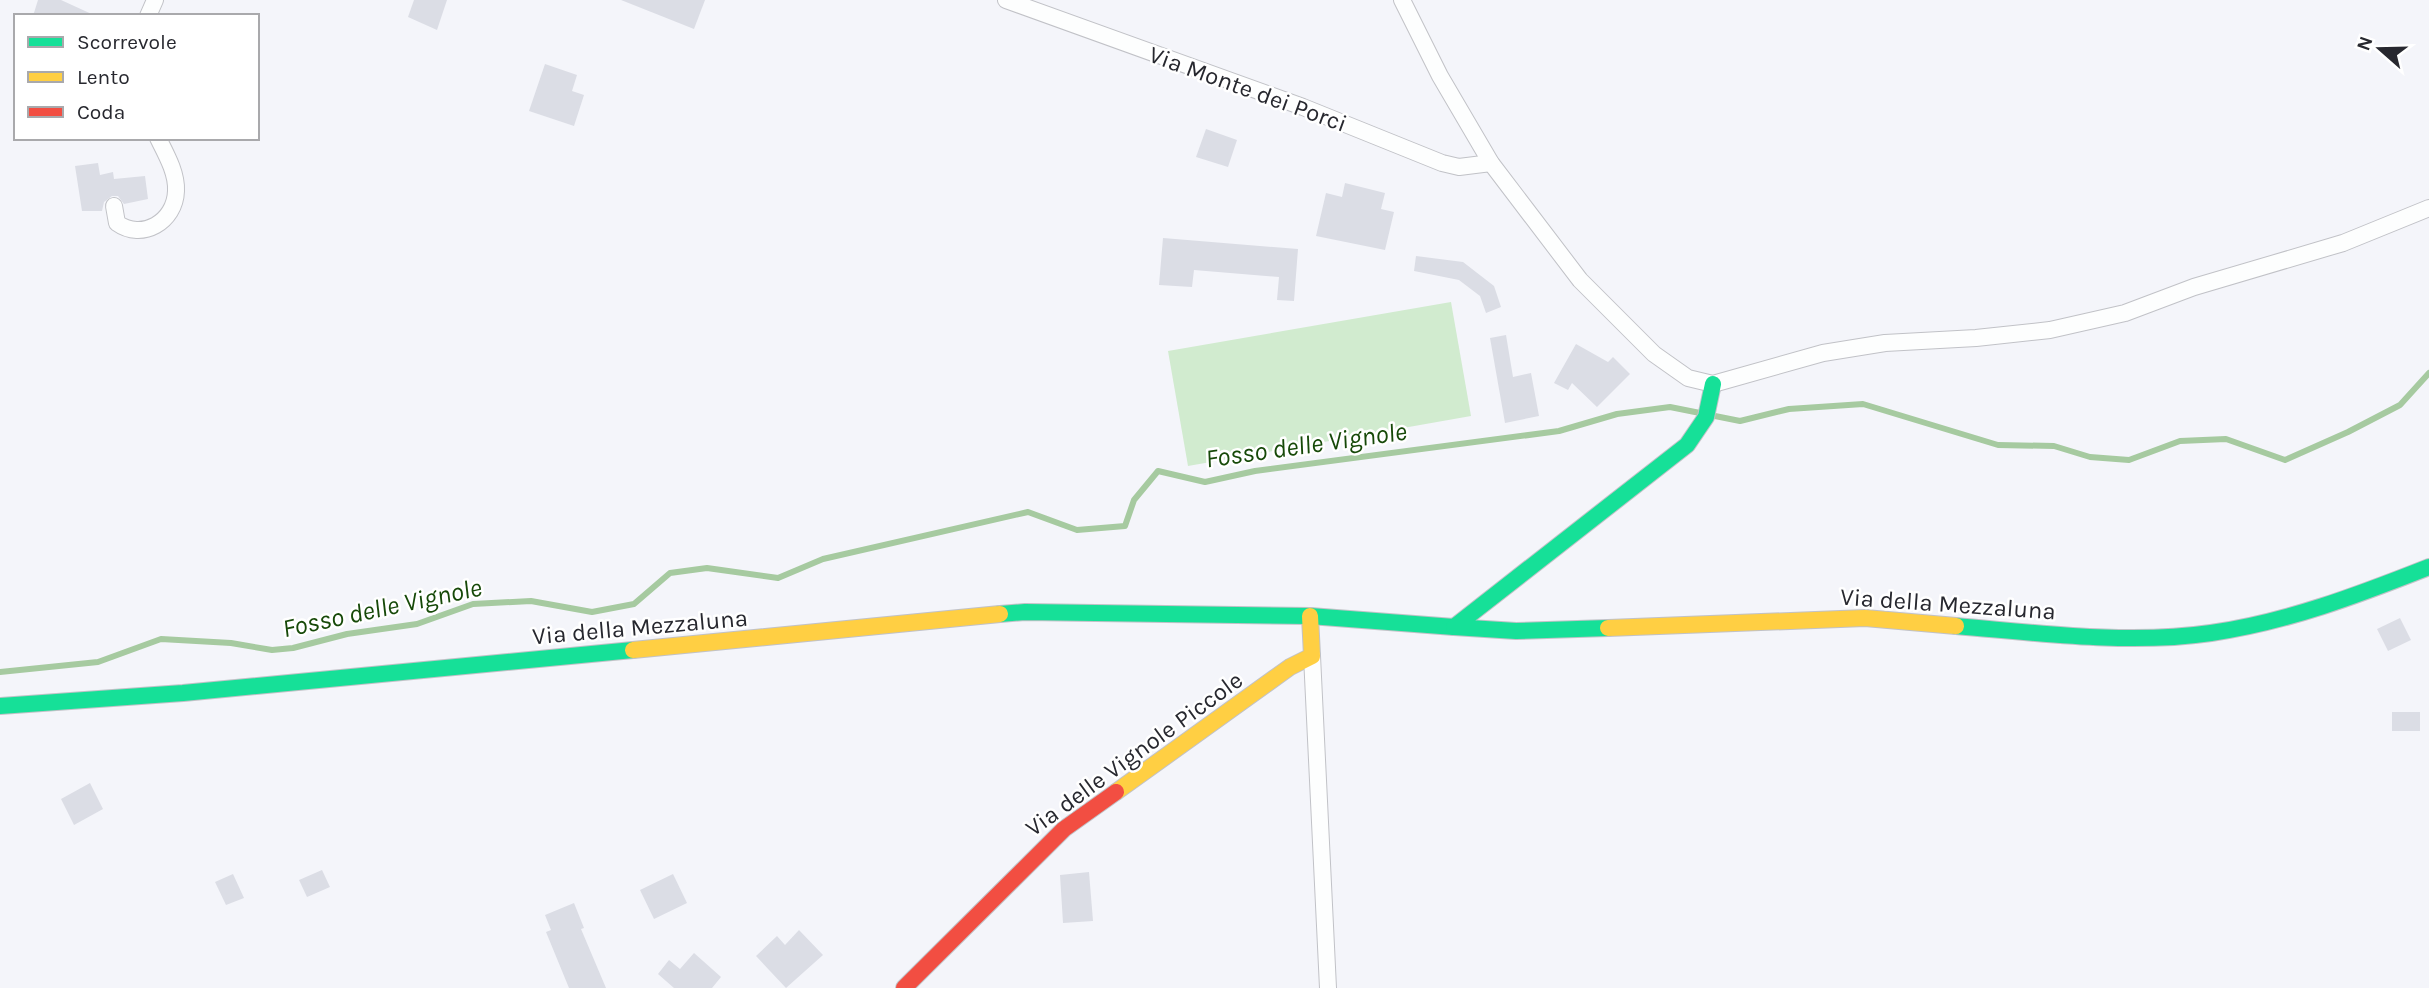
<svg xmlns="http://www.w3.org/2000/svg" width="2429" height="988" font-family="Karla,sans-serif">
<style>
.green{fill:#d1ebcf}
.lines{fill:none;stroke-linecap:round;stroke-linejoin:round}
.stream{stroke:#a6caa0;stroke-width:6}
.building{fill:#dbdde5}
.street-casing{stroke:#c1c2c7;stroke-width:18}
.fast-casing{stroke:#c1c2c7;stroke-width:18}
.slow-casing{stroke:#c1c2c7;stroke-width:18}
.jam-casing{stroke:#c1c2c7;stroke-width:18}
.street{stroke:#fdfefe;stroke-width:16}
.fast{stroke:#16e098;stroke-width:16}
.slow{stroke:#ffcf43;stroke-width:16}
.jam{stroke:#f24e42;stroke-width:16}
.labels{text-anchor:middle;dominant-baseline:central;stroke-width:5;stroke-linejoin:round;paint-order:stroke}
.street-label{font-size:24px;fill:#27282f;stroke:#fff}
.water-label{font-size:26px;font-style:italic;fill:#164908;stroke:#fff}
</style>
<rect width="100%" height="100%" fill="#f4f5fa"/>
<!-- green -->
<polygon class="green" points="1451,302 1471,416 1188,466 1168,351"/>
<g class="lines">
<!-- stream -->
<polyline class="stream" points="0,672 98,662 161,639 231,643 272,650 293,648 347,634 417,624 473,604 531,601 592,612 634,604 670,573 707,568 778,578 823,559 1028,512 1077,530 1125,526 1134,500 1158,471 1205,482 1255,471 1559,431 1617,414 1670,407 1740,421 1789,409 1863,404 1998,445 2054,446 2090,457 2129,460 2180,441 2226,439 2285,460 2348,432 2400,405 2429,373"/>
</g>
<!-- building -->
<g class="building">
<polygon points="38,0 61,0 96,16 33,16"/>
<polygon points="414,0 447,0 437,30 408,17"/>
<polygon points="621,0 705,0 694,29"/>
<polygon points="545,64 577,75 572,91 584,95 574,126 529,111"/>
<polygon points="1206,129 1237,140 1228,167 1196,157"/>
<polygon points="98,163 100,175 113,172 114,179 145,176 148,199 124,204 118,196 112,196 104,202 102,211 82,211 75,166"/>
<polygon points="1345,183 1385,193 1381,209 1394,212 1385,250 1316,236 1326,193 1342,197"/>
<polygon points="1163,238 1298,249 1294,301 1277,300 1279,277 1194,270 1192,287 1159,285"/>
<polygon points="1416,256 1463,262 1494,286 1501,307 1486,313 1480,296 1459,280 1414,271"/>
<polygon points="1506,335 1513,377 1531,373 1539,416 1505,423 1490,338"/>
<polygon points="1576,344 1608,362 1613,357 1630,374 1597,407 1572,383 1568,390 1554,383"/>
<polygon points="2400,618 2411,640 2388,651 2377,629"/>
<rect x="2392" y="712" width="28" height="19"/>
<polygon points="90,783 103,809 74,825 61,799"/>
<polygon points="322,870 330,887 307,897 299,880"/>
<polygon points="1089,872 1093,921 1063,923 1060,875"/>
<polygon points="233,874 244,898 226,905 215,882"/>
<polygon points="673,874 687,903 654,919 640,890"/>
<polygon points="574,903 584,928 581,929 606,988 569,988 546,932 551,930 545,915"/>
<polygon points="799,930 823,955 786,988 756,956 777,936 785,945"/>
<polygon points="694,953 721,977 712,988 674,988 658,974 669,960 680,969"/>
</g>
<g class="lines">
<defs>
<g id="street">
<polyline points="1006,0 1303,107 1442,163 1459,167 1491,163"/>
<polyline points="1402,0 1440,76 1491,163 1580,280 1654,354 1688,378 1713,384 1823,353 1885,343 1976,338 2050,330 2125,313 2194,287 2343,243 2429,208"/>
<polyline points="148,16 155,0"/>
<path d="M114 206 117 223C142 241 175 222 176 191 177 173 166 154 158 138"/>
<polyline points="1312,656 1328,988"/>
</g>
<g id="fast">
<polyline points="1000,614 1025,612 1310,616 1454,627"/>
<path d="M1956 626C2039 633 2128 645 2211 633 2287 622 2358 595 2429 567"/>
<polyline points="1608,628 1516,631 1454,627 1687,445 1706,417 1713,384"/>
<polyline points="0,706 183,693 633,650"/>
</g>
<g id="slow">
<polyline points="1608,628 1865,618 1956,626"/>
<polyline points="633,650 1000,614"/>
<polyline points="1116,792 1290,667 1312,656 1310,616"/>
</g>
<polyline id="jam" points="904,988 1064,829 1116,792"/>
</defs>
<!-- street casing -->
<use href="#street" class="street-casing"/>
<!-- fast casing -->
<use href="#fast" class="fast-casing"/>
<!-- slow casing -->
<use href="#slow" class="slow-casing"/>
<!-- jam casing -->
<use href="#jam" class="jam-casing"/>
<!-- street -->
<use href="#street" class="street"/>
<!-- fast -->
<use href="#fast" class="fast"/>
<!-- slow -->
<use href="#slow" class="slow"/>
<!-- jam -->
<use href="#jam" class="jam"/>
</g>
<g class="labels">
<!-- street labels -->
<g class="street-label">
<text transform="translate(1248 89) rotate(20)">Via Monte dei Porci</text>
<text transform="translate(1948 604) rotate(4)">Via della Mezzaluna</text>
<text transform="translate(640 627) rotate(-5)">Via della Mezzaluna</text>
<text transform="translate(1134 754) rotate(-36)">Via delle Vignole Piccole</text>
</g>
<!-- water labels -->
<g class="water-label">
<text transform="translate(1306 445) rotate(-8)">Fosso delle Vignole</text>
<text transform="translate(382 608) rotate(-12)">Fosso delle Vignole</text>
</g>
</g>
<!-- legend -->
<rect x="14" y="14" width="245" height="126" fill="#ffffff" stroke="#a9a9ac" stroke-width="2"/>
<rect x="28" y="37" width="35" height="10" fill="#16e098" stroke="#a9a9ac" stroke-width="2"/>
<text x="77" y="49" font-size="21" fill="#27282f">Scorrevole</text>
<rect x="28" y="72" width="35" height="10" fill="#ffcf43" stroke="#a9a9ac" stroke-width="2"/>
<text x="77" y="84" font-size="21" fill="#27282f">Lento</text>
<rect x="28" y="107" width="35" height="10" fill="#f24e42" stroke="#a9a9ac" stroke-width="2"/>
<text x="77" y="119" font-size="21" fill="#27282f">Coda</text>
<!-- north arrow -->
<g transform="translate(2380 49) rotate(290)" stroke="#ffffff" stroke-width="5" paint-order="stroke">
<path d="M0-5L12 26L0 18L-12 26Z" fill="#27282f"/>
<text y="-10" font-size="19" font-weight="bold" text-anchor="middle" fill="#27282f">N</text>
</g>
</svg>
